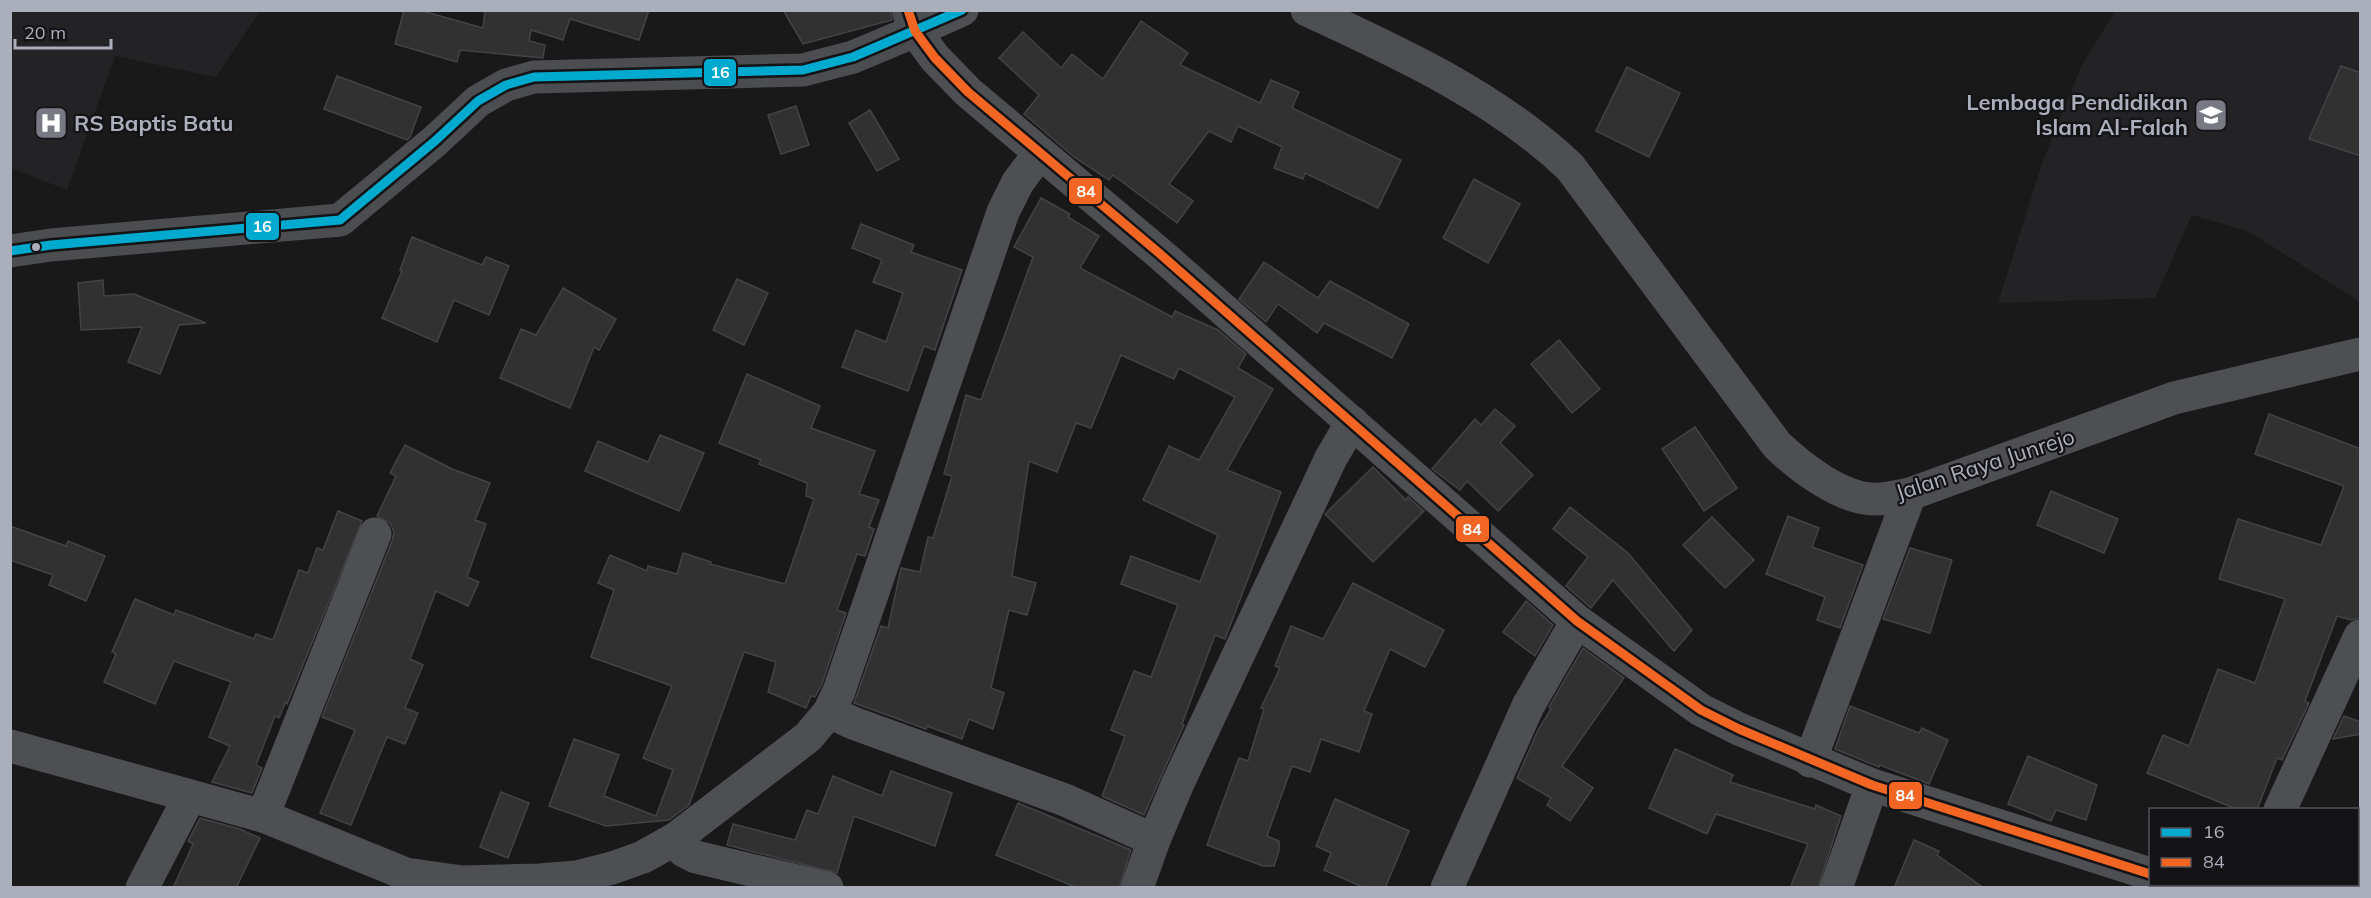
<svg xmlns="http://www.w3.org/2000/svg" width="2371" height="898" font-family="Mulish,sans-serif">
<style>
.built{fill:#232326}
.building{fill:#313132;stroke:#424346;stroke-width:1.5}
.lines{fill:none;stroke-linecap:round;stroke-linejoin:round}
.minor{stroke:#4d4f53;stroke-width:33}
.tertiary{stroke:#4d4f53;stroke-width:33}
.secondary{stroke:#4c4d51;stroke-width:33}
.bus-1-casing{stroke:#141316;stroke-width:14}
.bus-2-casing{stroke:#141316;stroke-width:14}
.bus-1{stroke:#00a9ce;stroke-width:9}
.bus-2{stroke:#f26522;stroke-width:9}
.bus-dot{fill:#abafbb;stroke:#141316;stroke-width:2}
.labels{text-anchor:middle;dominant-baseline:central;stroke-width:4.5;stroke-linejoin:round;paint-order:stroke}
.poi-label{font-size:22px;font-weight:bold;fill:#abafbb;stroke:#141316;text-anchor:end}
.street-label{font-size:22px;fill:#abafbb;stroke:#141316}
.line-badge{stroke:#141316;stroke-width:2}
.badge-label{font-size:16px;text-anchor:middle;font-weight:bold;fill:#fff}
</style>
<rect width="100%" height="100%" fill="#19191a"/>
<!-- built -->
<g class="built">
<polygon points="10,11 11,10 260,11 216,77 115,56 67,190 11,168"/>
<polygon points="2115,11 2360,11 2360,302 2248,231 2192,215 2155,298 1998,303 2042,163 2081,67"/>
</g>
<!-- building -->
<g class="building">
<polygon points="404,10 419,10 483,28 485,10 649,10 639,40 570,19 563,40 531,30 529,41 545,45 543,58 460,50 457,62 395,44"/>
<polygon points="783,10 890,10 892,20 803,44"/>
<polygon points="1141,21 1188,53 1180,65 1260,103 1271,80 1299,92 1292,108 1401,160 1378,208 1305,173 1303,179 1274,168 1282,147 1238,126 1231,142 1209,131 1169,184 1193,201 1177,223 1113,175 1109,180 1074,157 1024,114 1039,95 999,58 1023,32 1061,68 1072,54 1103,79"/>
<polygon points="2341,66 2361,73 2361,156 2309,139"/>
<polygon points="1627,67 1680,93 1649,157 1596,131"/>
<polygon points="337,76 421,107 410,137 407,140 324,109"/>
<polygon points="796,106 809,145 781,154 768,115"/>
<polygon points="870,110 899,159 877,171 849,123"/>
<polygon points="1474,179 1520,204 1488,263 1443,238"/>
<polygon points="1041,198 1070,214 1068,217 1099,236 1080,268 1172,317 1175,311 1218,330 1246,354 1238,368 1273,389 1227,470 1281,492 1225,639 1215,635 1182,724 1184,725 1144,815 1102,796 1125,736 1111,730 1134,671 1151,677 1178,605 1121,584 1131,556 1200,582 1218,535 1143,500 1169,446 1199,460 1235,397 1179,368 1174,379 1121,355 1091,428 1076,423 1057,472 1029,461 1012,576 1036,583 1027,615 1009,610 991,688 1004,693 993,729 969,719 962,739 927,726 926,729 854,703 881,626 888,628 901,568 920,572 928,537 933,538 952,476 944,474 966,395 981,400 1033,257 1014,247"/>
<polygon points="861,224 914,245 911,252 962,270 935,350 924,346 908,391 842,367 856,330 886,342 903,293 873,282 882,260 852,248"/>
<polygon points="412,237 482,265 486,257 509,266 489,315 454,300 437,342 382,318 402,271 400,270"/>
<polygon points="1264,262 1318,298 1330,281 1409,324 1392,358 1324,323 1317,333 1278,304 1266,322 1239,299"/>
<polygon points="737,279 768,293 744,345 713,330"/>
<polygon points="103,280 104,296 134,294 206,323 179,325 160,374 128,362 142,327 81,330 78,283"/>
<polygon points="563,288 616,319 599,350 594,347 570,408 500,378 521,329 536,335"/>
<polygon points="1559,340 1600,389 1572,413 1531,364"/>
<polygon points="747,374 820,406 811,428 875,451 859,494 879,500 869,527 874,529 865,556 857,554 837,610 846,613 822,684 815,697 811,696 806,708 768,692 776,662 744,652 689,805 669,820 606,826 549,806 574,739 619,755 604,796 656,816 673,770 643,758 672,686 591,657 614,590 598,583 610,555 647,571 648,566 677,574 683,553 711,562 710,564 785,584 814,499 806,496 807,483 759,464 761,460 719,443"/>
<polygon points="1495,409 1515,426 1500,443 1533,475 1498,511 1467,481 1460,490 1432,469 1475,419 1481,425"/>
<polygon points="2269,414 2361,449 2361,618 2351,620 2337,616 2305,701 2309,703 2282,760 2277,758 2257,810 2239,810 2147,773 2163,735 2189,746 2218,669 2255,683 2285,599 2219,579 2238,519 2321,545 2344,486 2255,454"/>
<polygon points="1695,427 1737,488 1704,511 1662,449"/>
<polygon points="660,435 704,453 679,511 585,471 598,441 648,462"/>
<polygon points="405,445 452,469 490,483 475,520 486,524 467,577 479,582 468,606 436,591 410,659 423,665 405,708 418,713 405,744 387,737 351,825 320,813 355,730 322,717 392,541 394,532 390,523 377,516 396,476 390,473"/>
<polygon points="1373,467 1406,500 1408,497 1424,511 1373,562 1325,514"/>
<polygon points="2051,491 2118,519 2104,553 2037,525"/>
<polygon points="1570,507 1628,553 1692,630 1674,651 1613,580 1591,608 1566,586 1588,557 1553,529"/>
<polygon points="338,511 362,521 287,704 285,703 279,718 275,716 256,765 262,768 252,793 212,782 230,746 209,737 231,682 174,661 155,704 104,682 116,654 112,652 135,599 174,615 176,610 254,639 256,634 273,640 299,570 308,573 317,548 323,550"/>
<polygon points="1788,516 1819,528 1812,547 1863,565 1840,628 1817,620 1825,597 1766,574"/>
<polygon points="1712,517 1754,560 1725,588 1683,545"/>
<polygon points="10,526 66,546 68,541 105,556 86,601 49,585 53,575 10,560"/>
<polygon points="1910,548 1952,560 1930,633 1883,619"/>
<polygon points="1353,583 1444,630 1425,667 1390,649 1364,711 1372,714 1359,752 1321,739 1310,772 1292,766 1267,836 1279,841 1279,851 1274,866 1263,866 1207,845 1239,758 1248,761 1264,709 1261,708 1280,668 1275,666 1291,626 1323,639"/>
<polygon points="1526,601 1553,625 1535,656 1503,632"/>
<polygon points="1583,648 1624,678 1562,766 1593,788 1570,821 1547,805 1551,798 1517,778 1538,730 1551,709 1549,707"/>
<polygon points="1850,706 1919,733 1922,728 1948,740 1929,784 1880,765 1879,767 1835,749"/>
<polygon points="2344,716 2361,722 2361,734 2333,739"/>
<polygon points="1675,749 1733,775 1730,782 1815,809 1816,805 1841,816 1818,888 1790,888 1808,844 1716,814 1707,834 1649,808"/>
<polygon points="2028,756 2097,785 2086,820 2056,810 2051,821 2008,804"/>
<polygon points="891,771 952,793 935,846 854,816 837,873 727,845 733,824 795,840 807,810 818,814 833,776 882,796"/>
<polygon points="501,792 529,803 508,858 480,847"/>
<polygon points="1335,799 1409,831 1385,888 1365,888 1324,870 1331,853 1316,846"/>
<polygon points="1018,803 1131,850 1119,888 1078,888 996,855"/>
<polygon points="200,818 240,829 260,838 236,888 173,888 193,844 188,841"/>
<polygon points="1914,840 1939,851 1937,855 1984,888 1894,888"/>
</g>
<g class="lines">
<!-- minor -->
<g class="minor">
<polyline points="915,31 935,58 968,92 1159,253 1577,621 1701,710 1739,729 1872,785 2150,874"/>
<polyline points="829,712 853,723 1065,800 1154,840"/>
<polyline points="10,746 263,816 406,874 462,882 539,880 577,877 612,868 643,857 675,839 808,737 829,712 839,691 1003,212 1018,182 1039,154"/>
<polyline points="1810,761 1910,494"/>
<polyline points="2280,810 2360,636"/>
<polyline points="263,816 375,534"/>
<polyline points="675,839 684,851 696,857 827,888"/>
<polyline points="2183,884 2192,888"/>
<polyline points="142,888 190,796"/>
<polyline points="1137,888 1154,840 1178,783 1331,458 1352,422"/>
<polyline points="1447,888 1528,706 1577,621"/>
<polyline points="1836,888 1872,785"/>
<polyline points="2244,888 2246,884"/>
</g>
<!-- tertiary -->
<g class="tertiary">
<path d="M1307 10C1400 53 1495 96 1570 167L1777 445C1800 467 1840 498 1873 499 1885 500 1898 496 1910 494L2174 398 2360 354"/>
<polyline points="915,31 962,10"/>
</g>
<!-- secondary -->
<polyline class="secondary" points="10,251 51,245 340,220 435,141 478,101 506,85 534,77 803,70 853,57 915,31 908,10"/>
<defs>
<polyline id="bus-1" points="10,251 51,245 340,220 435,141 478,101 506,85 534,77 803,70 853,57 962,10"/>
<polyline id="bus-2" points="908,10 915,31 935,58 968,92 1159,253 1577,621 1701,710 1739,729 1872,785 2150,874"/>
</defs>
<!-- bus-1 casing -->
<use href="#bus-1" class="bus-1-casing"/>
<!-- bus-2 casing -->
<use href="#bus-2" class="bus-2-casing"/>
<!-- bus-1 -->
<use href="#bus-1" class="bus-1"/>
<!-- bus-2 -->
<use href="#bus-2" class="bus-2"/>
</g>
<!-- icons -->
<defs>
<symbol id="school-square" viewBox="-11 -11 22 22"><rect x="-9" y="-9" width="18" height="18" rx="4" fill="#787a83" stroke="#141316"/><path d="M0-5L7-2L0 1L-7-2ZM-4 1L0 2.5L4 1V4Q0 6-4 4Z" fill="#fff"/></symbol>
<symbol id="hospital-square" viewBox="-11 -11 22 22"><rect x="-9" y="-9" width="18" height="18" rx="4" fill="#787a83" stroke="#141316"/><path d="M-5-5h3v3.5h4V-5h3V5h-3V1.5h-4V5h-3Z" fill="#fff"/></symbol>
</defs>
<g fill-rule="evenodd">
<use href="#school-square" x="2192" y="96" width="38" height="38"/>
<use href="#hospital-square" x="32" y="104" width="38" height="38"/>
</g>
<!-- markers -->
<circle class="bus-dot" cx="36" cy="247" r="5"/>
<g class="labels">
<!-- poi labels -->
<g class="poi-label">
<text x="2188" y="102">Lembaga Pendidikan<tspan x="2188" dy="25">Islam Al-Falah</tspan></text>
<text x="74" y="123" text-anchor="start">RS Baptis Batu</text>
</g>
<!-- street labels -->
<g class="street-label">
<text transform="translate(1985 464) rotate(-18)">Jalan Raya Junrejo</text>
</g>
</g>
<g class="line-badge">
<rect x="703" y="58" width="34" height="29" rx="6" fill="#00a9ce"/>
<rect x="1068" y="177" width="35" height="28" rx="6" fill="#f26522"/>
<rect x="245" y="212" width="35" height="29" rx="6" fill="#00a9ce"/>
<rect x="1455" y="515" width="35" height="28" rx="6" fill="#f26522"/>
<rect x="1888" y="781" width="35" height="29" rx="6" fill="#f26522"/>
</g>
<g class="badge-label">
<text x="720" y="78">16</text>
<text x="1086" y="197">84</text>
<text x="262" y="232">16</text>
<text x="1472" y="535">84</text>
<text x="1905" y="801">84</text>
</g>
<!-- border -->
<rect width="2371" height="898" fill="none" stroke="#abafbb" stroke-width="24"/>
<!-- legend -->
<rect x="2149" y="808" width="210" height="78" fill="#141316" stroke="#505158" stroke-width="1.5"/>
<rect x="2161" y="828" width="30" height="9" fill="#00a9ce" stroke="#505158" stroke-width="1.5"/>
<text x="2203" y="838" font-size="18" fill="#abafbb">16</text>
<rect x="2161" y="858" width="30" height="9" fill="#f26522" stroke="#505158" stroke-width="1.5"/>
<text x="2203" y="868" font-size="18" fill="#abafbb">84</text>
<!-- scale -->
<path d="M15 39v9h96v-9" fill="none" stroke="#abafbb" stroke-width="3"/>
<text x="24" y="39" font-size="18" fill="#abafbb" stroke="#141316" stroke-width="4.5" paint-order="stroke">20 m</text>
</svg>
